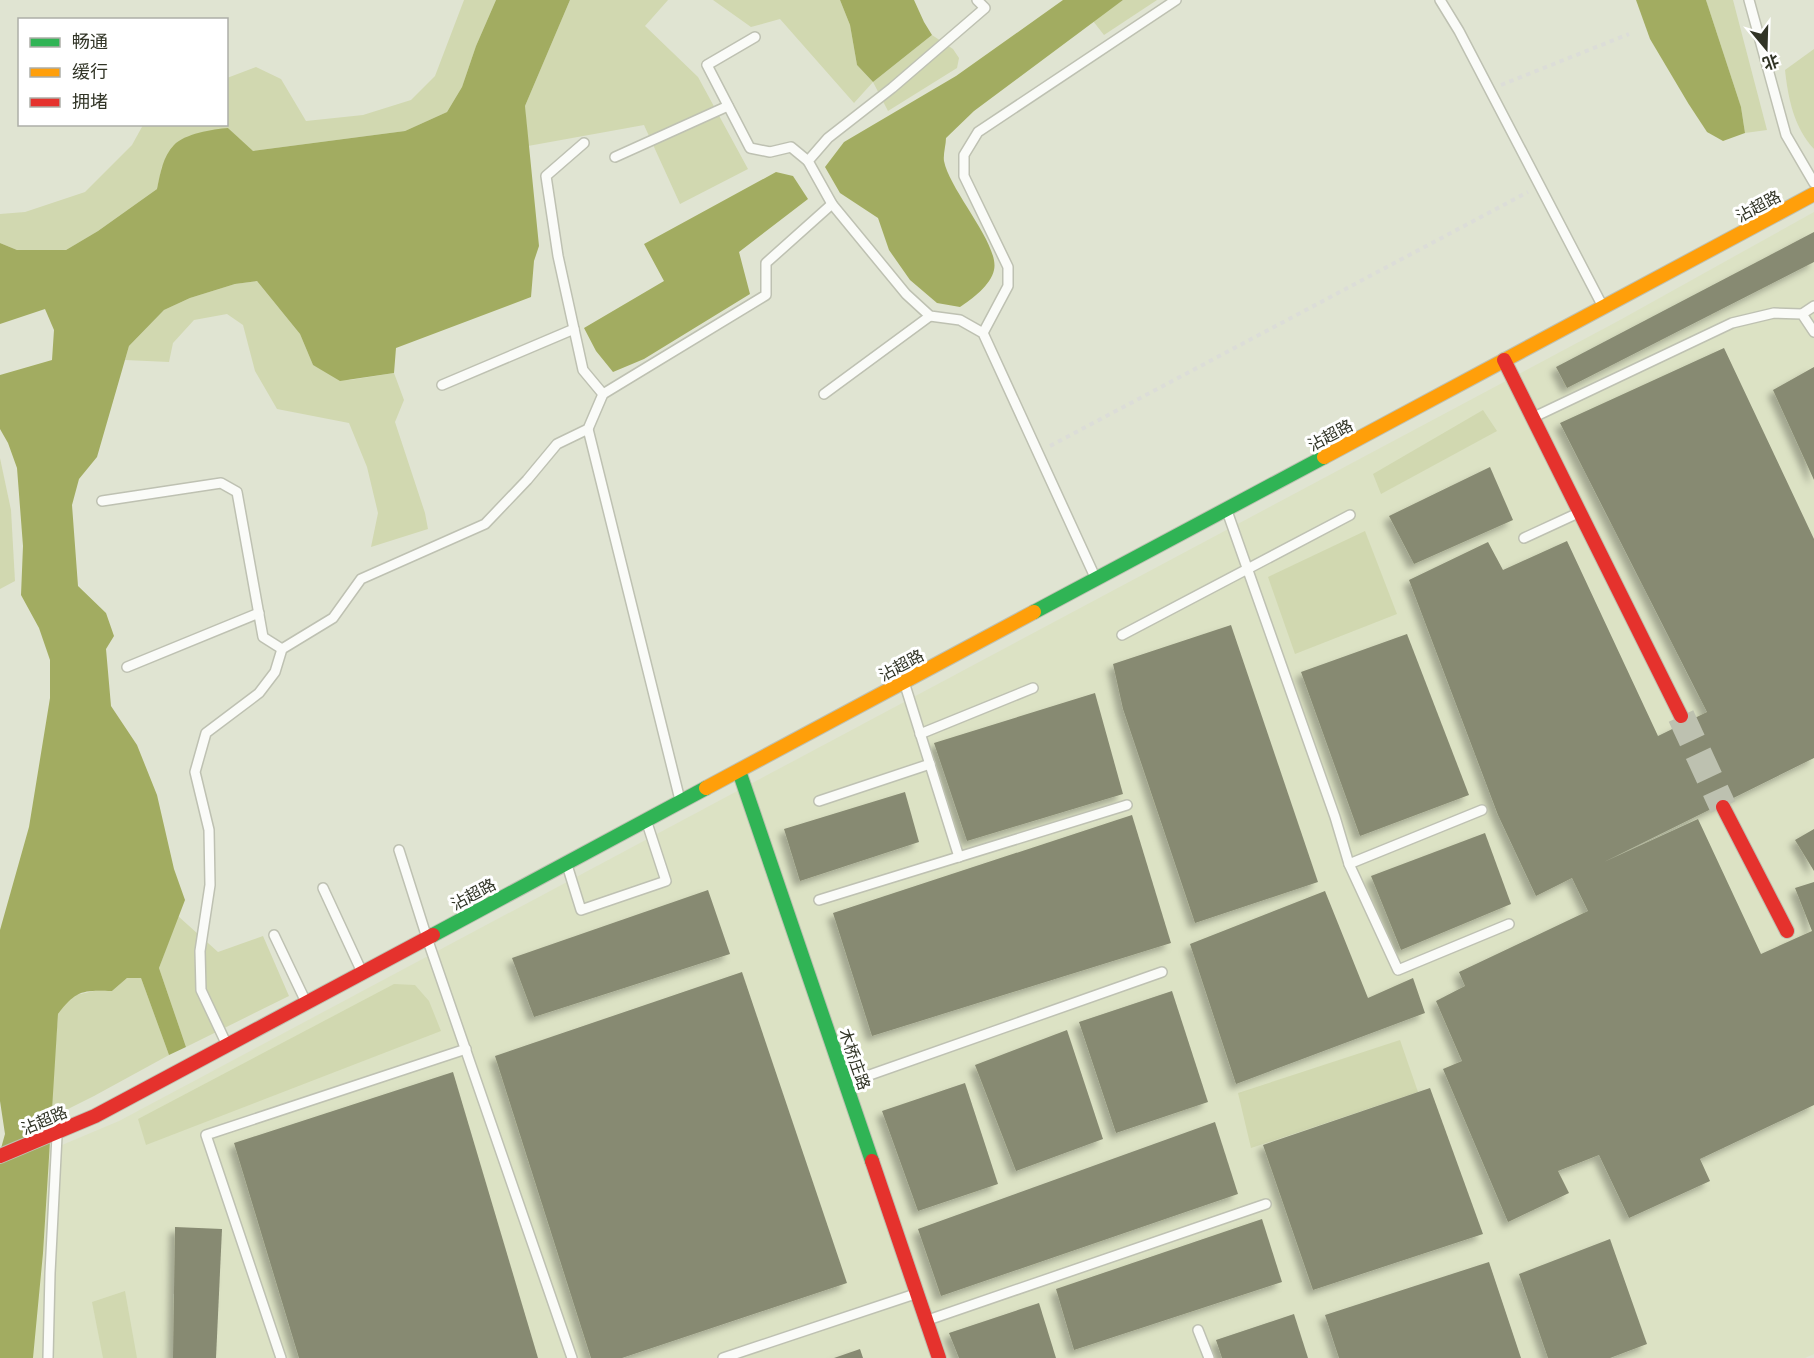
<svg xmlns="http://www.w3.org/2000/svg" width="1814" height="1358" font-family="Inter,'Noto Sans SC',sans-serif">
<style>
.built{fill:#dce2c4}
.green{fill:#d1d8b0}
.water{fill:#a2ac61}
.building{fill:#878a72;filter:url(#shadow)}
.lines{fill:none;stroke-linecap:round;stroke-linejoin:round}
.secondary-tunnel{stroke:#bdc1b0;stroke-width:27;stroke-dasharray:27 14;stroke-linecap:butt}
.lane-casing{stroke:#bec1b2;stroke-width:12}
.fast-casing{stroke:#bec1b2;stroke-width:16}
.slow-casing{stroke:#bec1b2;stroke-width:16}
.jam-casing{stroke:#bec1b2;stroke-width:16}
.path{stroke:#dcddd8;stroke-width:4;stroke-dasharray:4.5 4.5;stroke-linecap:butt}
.lane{stroke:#fafbf8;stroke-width:9}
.fast{stroke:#30b455;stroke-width:14}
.slow{stroke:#ff9f0a;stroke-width:14}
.jam{stroke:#e5322d;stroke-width:14}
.labels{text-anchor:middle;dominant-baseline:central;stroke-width:6;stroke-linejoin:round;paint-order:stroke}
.street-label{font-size:16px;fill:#313426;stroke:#fff}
</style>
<defs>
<filter id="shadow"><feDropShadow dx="-5.5" dy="5.5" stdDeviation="3" flood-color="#0004"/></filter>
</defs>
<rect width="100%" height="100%" fill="#e0e4d2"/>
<!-- built -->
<polygon class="built" points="1814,212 1814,1354 1805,1358 22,1358 36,1156 119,1121 1620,320"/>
<!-- green -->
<g class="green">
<polygon points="464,0 496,0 476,46 462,87 447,112 405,131 252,151 228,128 162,166 157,189 98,231 66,250 17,250 0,243 0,214 25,212 85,192 132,145 143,125 226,124 227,78 256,67 281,79 306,121 363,115 411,100 435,76"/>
<polygon points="570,0 668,0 645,26 698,77 748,169 680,204 644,125 528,146 525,106"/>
<polygon points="713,0 840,0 850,25 857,65 873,82 932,35 953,49 959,58 957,68 888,111 873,82 854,103 780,19 751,27"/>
<polygon points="1123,0 1157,0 1104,35 1093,21"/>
<polygon points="1706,0 1733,0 1767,130 1745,133 1741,107"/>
<path d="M1814 49V149C1794 128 1788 98 1785 70Z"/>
<polygon points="257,281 300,334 313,365 350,380 394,373 404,400 395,422 425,513 428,529 371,547 378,513 367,467 349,423 277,409 255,371 243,325 227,314 194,320 173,343 169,362 125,360 129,346 164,310 190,298 235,284"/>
<polygon points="1483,410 1497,431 1381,494 1373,474"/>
<polygon points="0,458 11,510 15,581 0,589"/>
<polygon points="1365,531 1397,614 1295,654 1268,577"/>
<polygon points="178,916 218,952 263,936 289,996 186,1047 159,968"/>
<polygon points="127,978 141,978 169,1055 94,1096 50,1118 58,1014 71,996 94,991 112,991"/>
<polygon points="394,984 415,985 429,1001 441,1031 146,1145 138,1119"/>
<polygon points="1400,1040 1418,1092 1251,1148 1238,1093"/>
<polygon points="125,1291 137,1358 103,1358 92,1302"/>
</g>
<!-- water -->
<g class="water">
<path d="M496 0H570L525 106 539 246 534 261 531 297 396 348 394 373 340 381 313 365 300 334 257 281 235 284 190 298 164 310 129 346 97 457 79 479 72 505 78 586 106 613 114 636 106 649 111 706 137 745 157 795 174 869 185 900 159 968 186 1047 169 1055 141 978H127L112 991C83 990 76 990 58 1014L43 1253 33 1358H0V1152L5 1134 0 1101V930L29 827 50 698V660L39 628 21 595 23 546 17 468 8 443 0 429V375L52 360 54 330 45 309 0 324V243L17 250H66L98 231 157 189C160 174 163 156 174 145 184 134 213 129 228 128L253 151 405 131 447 112 462 87 476 46Z"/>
<polygon points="840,0 914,0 924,22 932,35 873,82 857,65 850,25"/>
<path d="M1063 0H1123L974 111 946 138C946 145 943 154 944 161 950 191 1000 245 994 270 991 285 972 299 960 307L937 303 910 280 889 250 878 218 840 193 825 167 844 142 956 76Z"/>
<polygon points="1636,0 1706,0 1741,107 1745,133 1723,141 1707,132 1688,103 1650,39"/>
<polygon points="776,172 793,176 808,199 739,252 750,294 644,359 613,372 596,351 584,328 664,281 644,244"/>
</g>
<!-- building -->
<g class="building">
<polygon points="1814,232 1814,262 1567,388 1556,367"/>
<polygon points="1724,348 1814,539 1814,758 1604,862 1698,819 1761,954 1812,931 1795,888 1814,882 1814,1105 1700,1159 1710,1181 1629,1218 1599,1155 1558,1171 1569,1193 1508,1222 1443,1069 1462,1061 1436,1001 1465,986 1459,972 1588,911 1572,878 1536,896 1498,815 1409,580 1488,542 1503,570 1567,541 1658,736 1707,712 1560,423"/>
<polygon points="1814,367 1814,480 1773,390"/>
<polygon points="1490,467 1513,520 1414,564 1389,516"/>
<polygon points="1231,625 1318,882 1195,923 1123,709 1113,664"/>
<polygon points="1407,634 1469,795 1360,836 1301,672"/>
<polygon points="1095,693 1123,794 967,841 934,743"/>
<polygon points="905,792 919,842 800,881 784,829"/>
<polygon points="1132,815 1171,943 872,1036 833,913"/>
<polygon points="1814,829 1814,871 1795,840"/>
<polygon points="1485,833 1511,904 1401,950 1371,876"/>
<polygon points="708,890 730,954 534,1017 512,958"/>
<polygon points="1325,891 1368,998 1413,978 1425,1013 1236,1084 1190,944"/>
<polygon points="742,972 847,1283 622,1358 591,1358 495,1056"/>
<polygon points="1172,991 1208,1102 1116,1133 1079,1022"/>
<polygon points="1067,1030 1103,1139 1016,1171 975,1065"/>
<polygon points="453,1072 538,1358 299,1358 234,1143"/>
<polygon points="965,1083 998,1184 918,1211 882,1111"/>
<polygon points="1430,1088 1483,1234 1313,1290 1263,1145"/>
<polygon points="1215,1122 1238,1194 941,1296 918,1229"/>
<polygon points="1262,1219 1282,1282 1074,1350 1056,1289"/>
<polygon points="175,1227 222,1229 216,1358 173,1358"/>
<polygon points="1610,1239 1647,1344 1610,1358 1548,1358 1519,1274"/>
<polygon points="1489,1262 1521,1358 1339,1358 1325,1315"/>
<polygon points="1039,1303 1056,1358 959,1358 949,1333"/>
<polygon points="1294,1314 1308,1358 1222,1358 1216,1340"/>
<polygon points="860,1349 863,1358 834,1358"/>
</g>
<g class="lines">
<!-- secondary-tunnel -->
<polyline class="secondary-tunnel" points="1681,716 1723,807"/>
<defs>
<g id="lane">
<polyline points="977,0 985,8 892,88 828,138 808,161 832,204 906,294 930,316 960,320 983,333 1095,577"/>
<polyline points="1440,0 1459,31 1602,305"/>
<polyline points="1749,0 1786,135 1814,183"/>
<polyline points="755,37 707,65 750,148 770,152 791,147 808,161"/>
<polyline points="584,143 546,176 558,256 583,370 603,394"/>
<polyline points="615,157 728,106"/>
<polyline points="1802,314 1814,306"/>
<polyline points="983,333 1008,286 1008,267 964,176 964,155 978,132 1176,0"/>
<polyline points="442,385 574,329"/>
<polyline points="824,394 930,316"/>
<polyline points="1534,417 1732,323 1774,313 1802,314 1814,332"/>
<polyline points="588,429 680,800"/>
<polyline points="102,501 221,483 237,492 263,637 282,649"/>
<polyline points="1227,511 1335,817 1349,864 1398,970 1509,924"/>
<polyline points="1524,538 1576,514"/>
<polyline points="1122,635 1350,515"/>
<polyline points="127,667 259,613"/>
<polyline points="905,685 959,857"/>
<polyline points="920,734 1033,688"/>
<polyline points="819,801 930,764"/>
<polyline points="399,850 427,938 572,1358"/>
<polyline points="1349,864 1482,810"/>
<polyline points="567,865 581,910 666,881 647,823"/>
<polyline points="323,888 361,970"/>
<polyline points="819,900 1127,805"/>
<polyline points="274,935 305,1000"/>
<polyline points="226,1043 201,990 200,951 210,885 209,830 195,772 206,733 259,693 275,672 282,649 333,618 361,579 485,524 527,480 557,444 588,429 603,394 766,295 766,263 832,204"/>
<polyline points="847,1083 1162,972"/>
<polyline points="928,1320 1266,1204"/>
<polyline points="1198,1330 1209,1358"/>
<polyline points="48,1358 50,1273 57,1136"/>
<polyline points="281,1358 206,1135 466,1049"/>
<polyline points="723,1358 915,1294"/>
</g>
<g id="fast">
<polyline points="1034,612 1324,457"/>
<polyline points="739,771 872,1161"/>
<polyline points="433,935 706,788"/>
</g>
<g id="slow">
<polyline points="1324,457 1814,194"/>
<polyline points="706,788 1034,612"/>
</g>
<g id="jam">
<polyline points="1504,360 1681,716"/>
<polyline points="1723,807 1787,931"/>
<polyline points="0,1156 95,1116 433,935"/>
<polyline points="872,1161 939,1358"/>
</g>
</defs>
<!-- lane casing -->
<use href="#lane" class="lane-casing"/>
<!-- fast casing -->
<use href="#fast" class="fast-casing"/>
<!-- slow casing -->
<use href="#slow" class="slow-casing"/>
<!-- jam casing -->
<use href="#jam" class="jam-casing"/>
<!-- path -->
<g class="path">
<polyline points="1501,85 1629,34"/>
<polyline points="1050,446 1528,192"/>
</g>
<!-- lane -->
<use href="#lane" class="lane"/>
<!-- fast -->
<use href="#fast" class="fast"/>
<!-- slow -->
<use href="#slow" class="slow"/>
<!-- jam -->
<use href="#jam" class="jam"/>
</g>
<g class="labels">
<!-- street labels -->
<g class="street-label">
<text transform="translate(1758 206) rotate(-28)">沾超路</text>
<text transform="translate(1330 435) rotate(-28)">沾超路</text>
<text transform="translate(901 665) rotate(-28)">沾超路</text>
<text transform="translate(473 894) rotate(-28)">沾超路</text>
<text transform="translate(855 1059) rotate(71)">木桥庄路</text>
<text transform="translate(44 1120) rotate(-23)">沾超路</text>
</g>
</g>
<!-- legend -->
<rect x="18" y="18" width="210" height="108" fill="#ffffff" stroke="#adaea8" stroke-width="1.5"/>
<rect x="30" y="38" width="30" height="9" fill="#30b455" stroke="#adaea8" stroke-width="1.5"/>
<text x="72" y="48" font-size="18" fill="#313426">畅通</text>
<rect x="30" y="68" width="30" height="9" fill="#ff9f0a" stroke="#adaea8" stroke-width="1.5"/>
<text x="72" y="78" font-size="18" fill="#313426">缓行</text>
<rect x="30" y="98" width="30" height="9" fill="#e5322d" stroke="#adaea8" stroke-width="1.5"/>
<text x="72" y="108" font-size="18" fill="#313426">拥堵</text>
<!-- north arrow -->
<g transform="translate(1766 48) rotate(161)" stroke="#ffffff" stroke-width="4.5" paint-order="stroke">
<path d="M0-4.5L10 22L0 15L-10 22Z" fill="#313426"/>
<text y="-9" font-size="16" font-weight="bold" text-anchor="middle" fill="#313426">北</text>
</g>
</svg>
